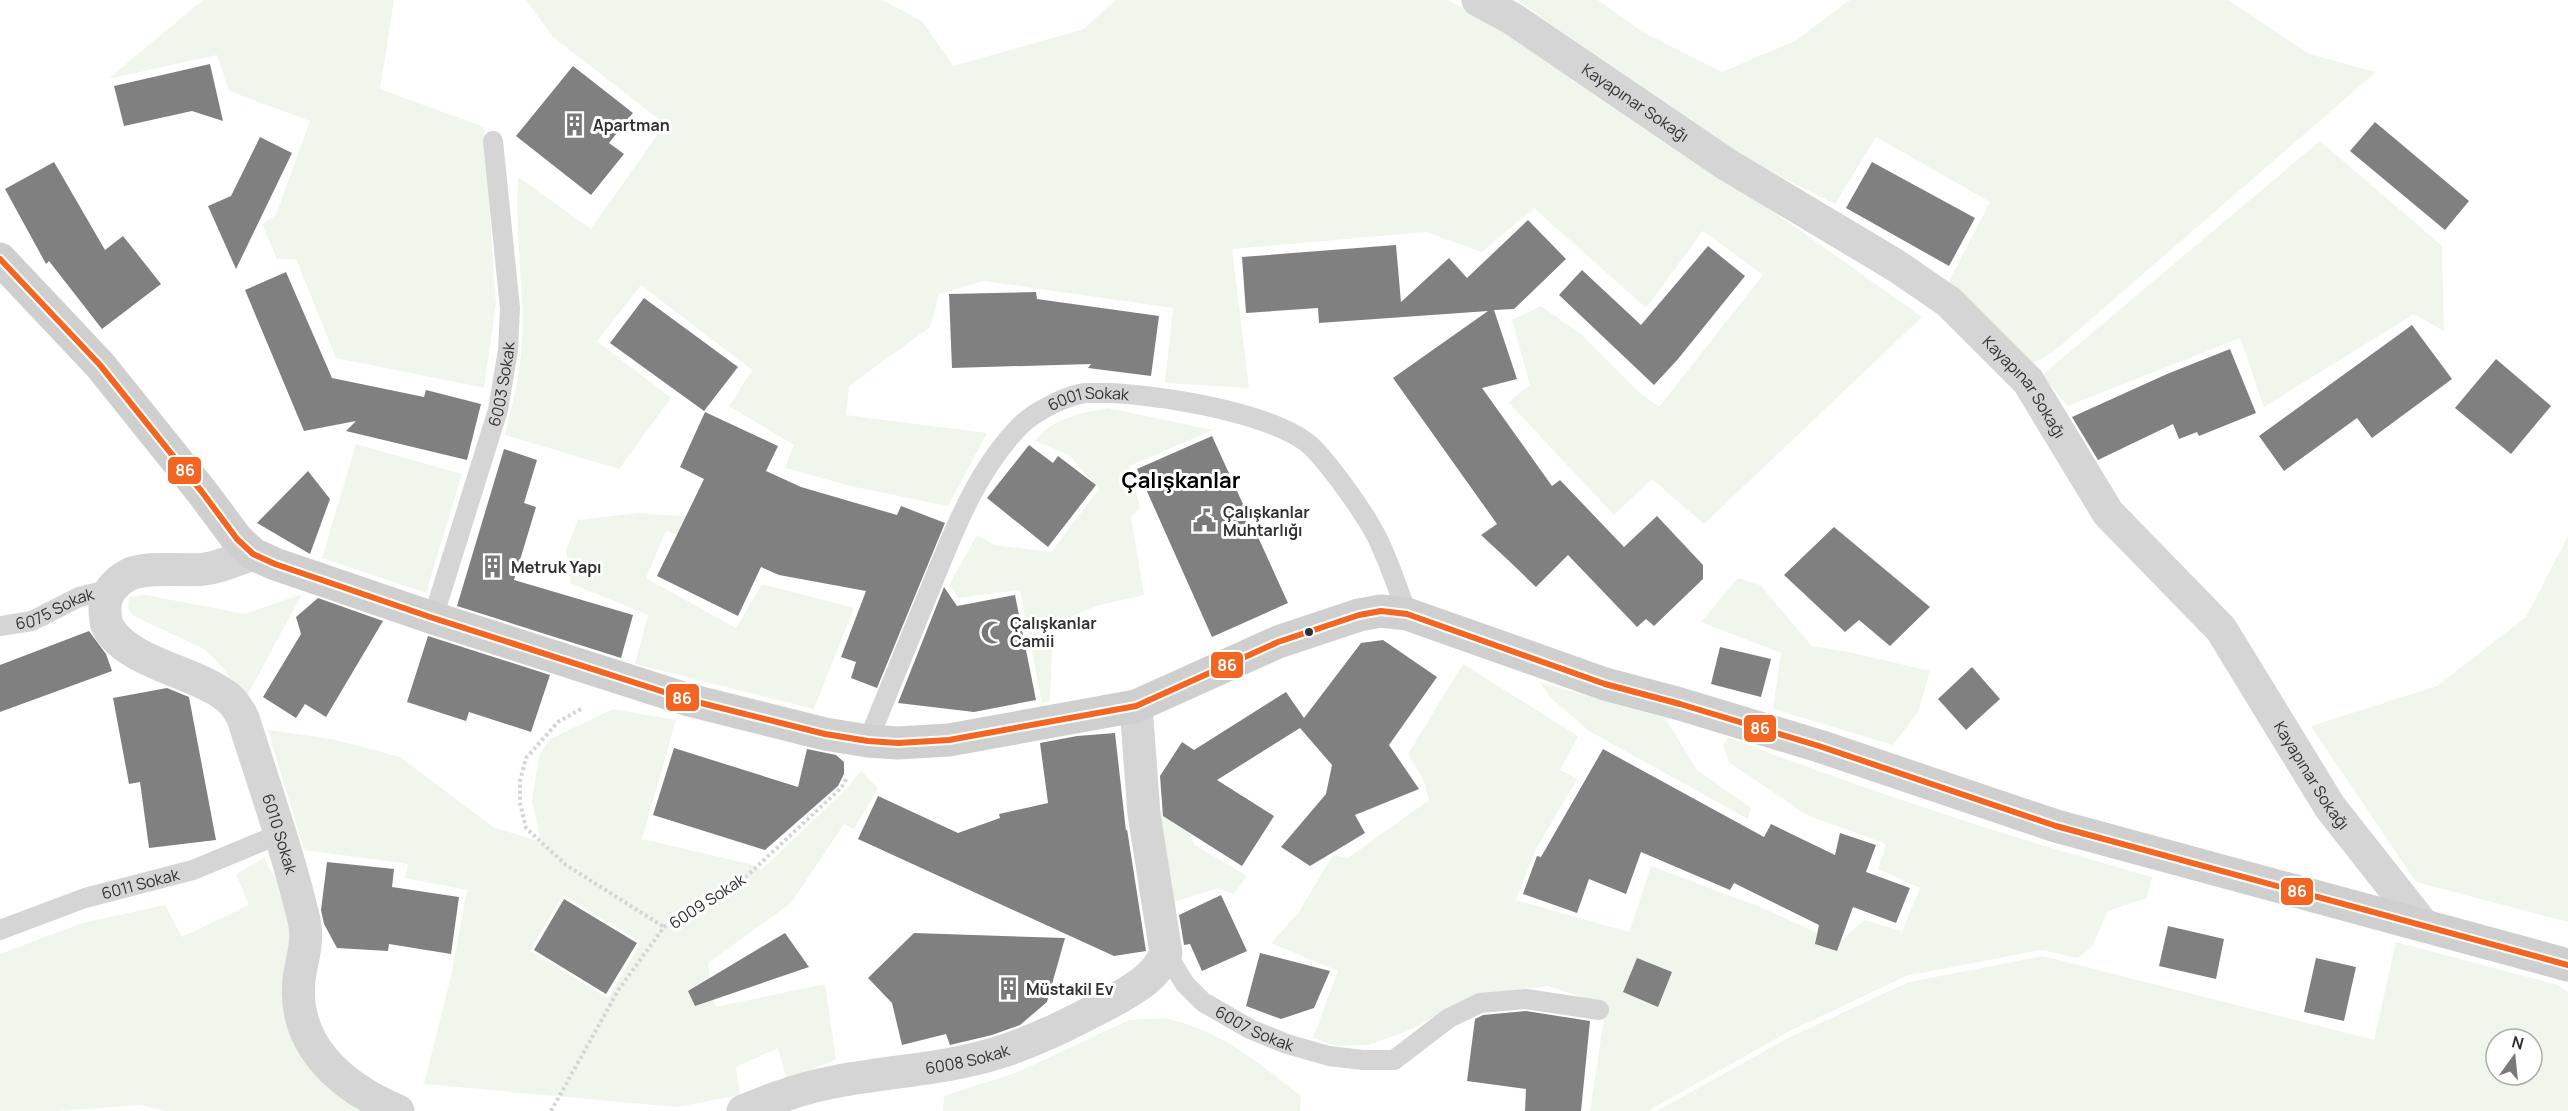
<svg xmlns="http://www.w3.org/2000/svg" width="2568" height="1111" font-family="Manrope,sans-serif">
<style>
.green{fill:#f1f6ed;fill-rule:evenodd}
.building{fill:#808080}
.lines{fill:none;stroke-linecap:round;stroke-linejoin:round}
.path{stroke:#d5d5d5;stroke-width:4;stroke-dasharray:3 3;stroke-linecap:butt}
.lane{stroke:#d5d5d5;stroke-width:20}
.street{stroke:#d5d5d5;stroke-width:33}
.secondary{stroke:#cfcfcf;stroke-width:33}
.bus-1-casing{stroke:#fff;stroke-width:10}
.bus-1{stroke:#f26522;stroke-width:6}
.bus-dot{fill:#313131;stroke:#fff;stroke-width:2}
.labels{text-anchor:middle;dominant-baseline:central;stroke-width:6;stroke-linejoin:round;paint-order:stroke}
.street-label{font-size:16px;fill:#313131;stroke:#fff}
.poi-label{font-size:16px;font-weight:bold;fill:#313131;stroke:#fff;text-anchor:start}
.district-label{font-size:22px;font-weight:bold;fill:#000;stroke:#fff}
.line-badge{stroke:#fff;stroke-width:2}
.badge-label{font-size:16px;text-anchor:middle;font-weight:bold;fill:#fff}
</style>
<rect width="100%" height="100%" fill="#fff"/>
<!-- green -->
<g class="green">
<polygon points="203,0 394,0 380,89 484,127 496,304 484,388 336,358 296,259 277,259 262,224 276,215 310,121 229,91 217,55 108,79"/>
<path d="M526 0H882L922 21 953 66 1084 29 1115 0H1448L1507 33 1794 226 1922 317 1704 524 1652 479 1614 515 1508 402 1530 385 1512 320 1541 306 1582 335 1640 393 1659 407 1763 275 1703 231 1646 308 1534 208 1482 252 1426 232 1232 249 1249 388 1165 383 1173 308 984 281 939 294 930 327 849 386 846 415 987 433 948 506 850 486 785 468 794 445 729 406 752 370 641 285 597 341 671 398 619 469 505 435C510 411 518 386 520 362 527 300 514 238 518 177L591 229 665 124 553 37Z"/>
<polygon points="1517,0 1598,0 1641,31 1722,72 1795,41 1850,0 2228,0 2309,54 2376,72 2053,352 2024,368 1949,281 1990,202 1876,137 1835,204 1730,151"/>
<polygon points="2320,141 2442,246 2444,331 2414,314 2264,407 2240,338 2068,406 2042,375"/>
<path d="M1108 408 1213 430 1129 466 1140 507 1131 517 1144 595 1096 606 1053 624 1050 701 1042 703 1020 590 958 598 949 585 977 535 995 545 1051 552 1099 489 1069 455 1035 441C1051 418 1082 413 1108 408Z"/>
<polygon points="356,444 462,474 426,593 322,558"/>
<polygon points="639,513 724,519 712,546 666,531 646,578 736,628 762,584 854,608 814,709 635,664 648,615 570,583 566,550 578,520"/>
<polygon points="2568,536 2568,922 2416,882 2311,726 2437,686 2526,617"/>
<polygon points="1738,578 1760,585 1812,646 1849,652 1930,671 1918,712 1893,745 1773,709 1781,653 1701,622"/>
<polygon points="302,594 246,698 218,662 204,649 134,616 128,608 129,597 146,595 245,614"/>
<path d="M1463 664 1578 736 1560 770 1577 779 1535 851 1516 900 1629 932 1651 866 1760 907 1839 943 1864 920 1902 931 1920 888 1878 869 1886 844 1807 815 1730 763 1723 746 1728 737C1868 791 2007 837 2152 877L2147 898 2108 911 2092 947 2078 958 2041 950 1906 976 1788 1032 1648 1111H1590L1606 1005 1548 986 1481 994 1403 1033 1368 1045 1337 1046 1313 1038 1338 971 1271 943 1298 913 1333 855 1348 858 1429 800 1423 779 1408 754Z"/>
<polygon points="1539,682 1665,718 1697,770 1751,808 1748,819 1589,731 1552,699"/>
<path d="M613 709 676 720 642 839 750 864 761 870 847 788 861 771 878 788 854 829 844 824 791 903 708 963 715 1007 825 984 836 1059 787 1080 778 1048 736 1067 740 1095 677 1107 424 1084 451 976 467 890 405 878 408 864 304 850 268 730 332 739 400 757 493 827 541 842 532 801 539 756 550 739ZM563 895 641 942 608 998 530 951Z"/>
<polygon points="1157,807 1184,823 1195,845 1247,876 1234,894 1218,888 1171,903"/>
<polygon points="264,858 293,910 317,1076 359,1111 166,1111 141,1105 58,1111 0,1111 0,954 82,923 165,905 182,937 249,905 236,874"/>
<path d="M2396 942 2558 985 2568 992V1111H1657L1788 1038 1909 982 2043 956 2374 1040ZM2496 1039H2532V1075H2496Z"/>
<path d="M1165 1018C1224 1032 1254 1060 1301 1096L1300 1111H943L944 1096 1018 1072 1129 1020Z"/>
</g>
<!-- building -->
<g class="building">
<polygon points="210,64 223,121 192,111 124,126 114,86"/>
<polygon points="573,66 633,113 609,143 624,154 591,195 516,136"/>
<polygon points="2375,122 2469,201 2445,230 2350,151"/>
<polygon points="260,137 292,153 236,269 208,206 231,196"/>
<polygon points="54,162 105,250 123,236 161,284 102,329 49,261 46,264 5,189"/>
<polygon points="1872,162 1975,218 1949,266 1846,208"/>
<polygon points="1528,220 1566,259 1514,309 1494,310 1517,379 1482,388 1552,486 1560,480 1624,547 1657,516 1703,565 1703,579 1654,626 1646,619 1637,627 1568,555 1536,587 1508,560 1481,535 1497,524 1393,378 1488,311 1319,323 1318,308 1246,313 1242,257 1396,245 1401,302 1449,258 1467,278"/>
<polygon points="1708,246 1745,276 1678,359 1654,385 1559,295 1582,270 1641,325"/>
<polygon points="286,272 332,378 424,397 426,390 481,404 467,460 346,431 356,421 304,431 245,290"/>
<polygon points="1036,292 1037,299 1159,316 1151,376 1088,368 1091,364 952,368 949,294"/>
<polygon points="644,298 738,367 704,411 610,343"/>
<polygon points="2412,325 2452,379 2372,438 2357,418 2284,471 2259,436"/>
<polygon points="2230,349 2256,413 2199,436 2197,432 2179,439 2173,424 2098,460 2072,417 2167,374"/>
<polygon points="2496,359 2551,406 2511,454 2455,408"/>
<polygon points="705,412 778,446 766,471 801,487 897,515 901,506 945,523 877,688 851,678 856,662 841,657 866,591 779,575 761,567 738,616 657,576 704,479 680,467"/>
<polygon points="1212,436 1288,603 1212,637 1137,469"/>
<polygon points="1029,445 1053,463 1058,456 1096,485 1048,547 987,498"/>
<polygon points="504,449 537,460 524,503 536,507 514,580 633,615 621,658 457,606"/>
<polygon points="308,471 330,499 310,554 257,523"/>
<polygon points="1834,527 1930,607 1890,646 1859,620 1845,632 1784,575"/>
<polygon points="944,587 957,606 1015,595 1036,700 974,712 898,703"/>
<polygon points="318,598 383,621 326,717 305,704 296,718 263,697 301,634 296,617"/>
<polygon points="89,631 106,654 112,671 0,712 0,665"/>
<polygon points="428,636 550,675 531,732 469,712 466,721 407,702"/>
<polygon points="1383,640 1437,677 1389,745 1419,789 1355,815 1365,833 1310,866 1281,847 1326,794 1332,765 1300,728 1217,780 1274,816 1242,866 1163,816 1160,776 1182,742 1194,750 1286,692 1304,718 1361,643"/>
<polygon points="1720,647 1771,659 1761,697 1711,684"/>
<polygon points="1972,667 2000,699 1966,730 1938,699"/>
<polygon points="167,688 189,697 216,840 149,848 140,782 129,784 113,698"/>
<polygon points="1115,733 1126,831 1127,829 1146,951 1114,956 858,839 878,796 958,833 1000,818 999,814 1048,803 1040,743 1077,736"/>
<polygon points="674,748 798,787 807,749 836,755 844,762 844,774 838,786 765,850 653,815"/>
<polygon points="1603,749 1764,837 1771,824 1835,855 1840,833 1876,845 1866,872 1910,888 1896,923 1853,907 1837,951 1815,944 1819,925 1734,883 1730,890 1641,852 1626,894 1589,879 1577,913 1523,894 1537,856 1541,857"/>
<polygon points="327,862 394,869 392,887 459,897 451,954 389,944 388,951 337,948 324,924 321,910"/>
<polygon points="1221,895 1247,951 1202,971 1190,944 1184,945 1179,915"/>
<polygon points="564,899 637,943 606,994 534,950"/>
<polygon points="2168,926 2224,939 2216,979 2159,966"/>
<polygon points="785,933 809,967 695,1006 688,991"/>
<polygon points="914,933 1065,938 1047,1002 1020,1025 992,1035 950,1045 946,1034 902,1045 892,1003 868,978"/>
<polygon points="1260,953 1330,971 1314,1008 1281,1019 1246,1006"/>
<polygon points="1637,958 1672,972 1658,1007 1623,992"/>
<polygon points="2316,958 2356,967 2344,1021 2304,1012"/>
<polygon points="1526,1011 1590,1021 1581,1111 1525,1111 1526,1089 1467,1081 1475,1019 1483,1015"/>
</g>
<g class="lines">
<!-- path -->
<g class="path">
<polyline points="581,709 558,722 526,758 520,781 520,803 526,828 566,865 664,927"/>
<polyline points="551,1111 619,989 664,927 692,907 725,892 749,874 841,788 847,778"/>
</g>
<!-- lane -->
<g class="lane">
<path id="s1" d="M433 618 498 410 508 350 510 308 493 141"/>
<path id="s2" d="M0 626 32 621 79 597 111 589"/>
<path id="s3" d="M868 741C888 692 908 643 928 594 952 536 975 471 1021 425 1034 412 1067 395 1085 393 1137 390 1278 411 1314 449 1333 469 1371 521 1381 546 1391 568 1399 591 1407 614"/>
<path id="s4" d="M0 930 85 898 193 870 280 834"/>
<path id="s5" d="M1166 953 1185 984 1203 1002 1250 1029 1287 1044 1329 1056 1363 1060H1394L1449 1018 1480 1003 1526 999 1599 1010"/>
</g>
<!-- street -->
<g class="street">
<path id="s6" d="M1478 0 1513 19 1726 164 1895 265 1949 302 2028 381 2108 513 2221 629 2330 807 2423 925"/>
<path id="s7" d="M253 554C238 559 221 567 205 569 183 572 147 565 128 575 116 581 105 594 105 607 105 613 105 620 107 625 123 661 194 672 223 694 233 700 238 709 243 718 264 785 288 852 304 920 309 940 302 959 299 979 292 1045 341 1087 398 1111"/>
<path id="s8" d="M743 1111C774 1098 807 1086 839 1081 891 1071 946 1069 997 1053 1036 1041 1073 1022 1109 1003 1132 990 1156 978 1166 953L1144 814 1136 706"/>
</g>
<!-- secondary -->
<polyline class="secondary" points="0,259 100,365 202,492 237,539 253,554 275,564 433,618 689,700 825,734 868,741 898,743 949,740 1136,706 1278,642 1359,615 1381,611 1407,614 1605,684 1680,704 1819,746 2056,826 2568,965"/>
<defs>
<polyline id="bus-1" points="0,259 100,365 202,492 237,539 253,554 275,564 433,618 689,700 825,734 868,741 898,743 949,740 1136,706 1278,642 1359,615 1381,611 1407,614 1605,684 1680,704 1819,746 2056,826 2568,965"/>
</defs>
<!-- bus-1 casing -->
<use href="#bus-1" class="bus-1-casing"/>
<!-- bus-1 -->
<use href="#bus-1" class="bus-1"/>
</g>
<!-- icons -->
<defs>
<symbol id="building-bare" viewBox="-9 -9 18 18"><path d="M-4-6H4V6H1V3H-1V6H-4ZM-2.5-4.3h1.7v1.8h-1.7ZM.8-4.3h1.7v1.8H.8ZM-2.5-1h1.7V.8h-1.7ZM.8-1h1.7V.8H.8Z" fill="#797979" stroke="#fff" stroke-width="2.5" paint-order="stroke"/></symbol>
<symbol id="civic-bare" viewBox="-9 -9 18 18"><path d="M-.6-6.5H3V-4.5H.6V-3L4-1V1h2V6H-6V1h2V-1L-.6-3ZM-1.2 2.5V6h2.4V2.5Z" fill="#797979" stroke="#fff" stroke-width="2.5" paint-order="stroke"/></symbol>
<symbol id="mosque-bare" viewBox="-9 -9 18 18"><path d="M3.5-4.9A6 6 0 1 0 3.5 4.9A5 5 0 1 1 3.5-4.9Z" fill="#797979" stroke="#fff" stroke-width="2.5" paint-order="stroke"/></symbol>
</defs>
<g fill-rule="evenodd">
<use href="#building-bare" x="558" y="108" width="33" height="33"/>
<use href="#civic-bare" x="1188" y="504" width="33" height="33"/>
<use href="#building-bare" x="476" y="550" width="33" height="33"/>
<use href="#mosque-bare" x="976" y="616" width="33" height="33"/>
<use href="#building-bare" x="992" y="972" width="33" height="33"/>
</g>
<!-- markers -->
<circle class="bus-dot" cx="1309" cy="632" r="5"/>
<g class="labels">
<!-- street labels -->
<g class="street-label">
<text stroke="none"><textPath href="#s6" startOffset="188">Kayapınar Sokağı</textPath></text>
<text stroke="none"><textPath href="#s1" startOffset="244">6003 Sokak</textPath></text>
<text stroke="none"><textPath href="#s6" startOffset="674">Kayapınar Sokağı</textPath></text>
<text stroke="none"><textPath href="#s3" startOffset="428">6001 Sokak</textPath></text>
<text stroke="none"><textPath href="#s2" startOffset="58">6075 Sokak</textPath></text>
<text stroke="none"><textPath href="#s6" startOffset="1160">Kayapınar Sokağı</textPath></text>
<text stroke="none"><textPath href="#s7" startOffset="478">6010 Sokak</textPath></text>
<text stroke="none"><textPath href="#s4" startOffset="148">6011 Sokak</textPath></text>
<text transform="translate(707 901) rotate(-33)">6009 Sokak</text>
<text stroke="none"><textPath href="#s5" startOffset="120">6007 Sokak</textPath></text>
<text stroke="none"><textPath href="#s8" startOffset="231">6008 Sokak</textPath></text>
</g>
<!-- poi labels -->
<g class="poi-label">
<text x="593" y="125">Apartman</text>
<text x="1223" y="512">Çalışkanlar<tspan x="1223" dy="18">Muhtarlığı</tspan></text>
<text x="511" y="567">Metruk Yapı</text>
<text x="1010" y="623">Çalışkanlar<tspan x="1010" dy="18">Camii</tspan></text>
<text x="1026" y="989">Müstakil Ev</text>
</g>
<!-- district labels -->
<g class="district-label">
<text x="1181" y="480">Çalışkanlar</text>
</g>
</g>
<g class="line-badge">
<rect x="167" y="456" width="35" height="29" rx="6" fill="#f26522"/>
<rect x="1210" y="651" width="34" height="28" rx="6" fill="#f26522"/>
<rect x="665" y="683" width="35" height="29" rx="6" fill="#f26522"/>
<rect x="1743" y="714" width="34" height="29" rx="6" fill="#f26522"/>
<rect x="2280" y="877" width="34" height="29" rx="6" fill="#f26522"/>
</g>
<g class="badge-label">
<text x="185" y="476">86</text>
<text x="1227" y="671">86</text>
<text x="682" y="704">86</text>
<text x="1760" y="734">86</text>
<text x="2297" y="897">86</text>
</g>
<!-- north arrow -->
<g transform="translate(2514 1057) rotate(15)"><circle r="28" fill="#ffffff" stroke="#adadad" stroke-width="1.5"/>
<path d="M0-4.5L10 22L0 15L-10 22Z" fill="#797979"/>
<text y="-9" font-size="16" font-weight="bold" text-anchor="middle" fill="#313131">N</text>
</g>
</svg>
